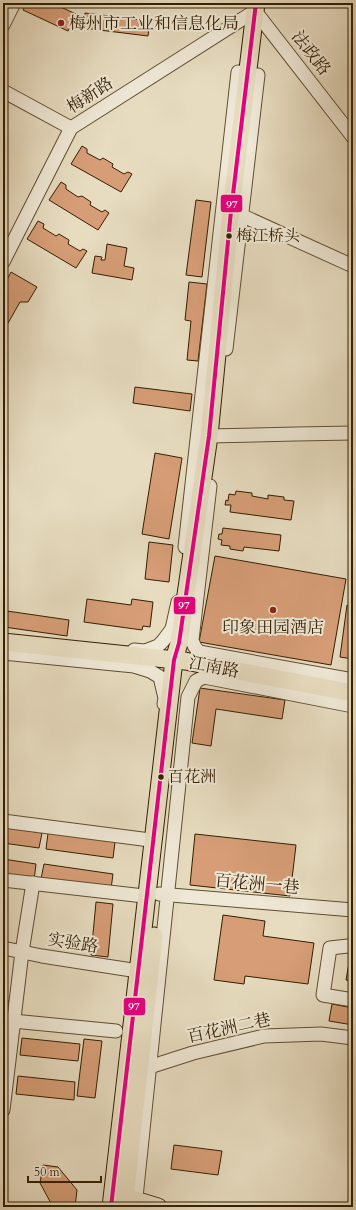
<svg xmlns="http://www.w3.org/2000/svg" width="356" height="1210" font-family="Cardo,'Noto Serif SC',serif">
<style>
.building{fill:#d69d76;stroke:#331f00}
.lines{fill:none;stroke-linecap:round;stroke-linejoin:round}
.minor-casing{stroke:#604e30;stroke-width:15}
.major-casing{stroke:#331f00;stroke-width:19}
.minor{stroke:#efe8d6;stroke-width:13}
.major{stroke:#e7dcc0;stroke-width:17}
.bus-1-casing{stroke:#efe8d6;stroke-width:7}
.bus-1{stroke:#e5007d;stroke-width:4}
.poi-dot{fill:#8f2418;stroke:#efe8d6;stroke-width:1.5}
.bus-dot{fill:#331f00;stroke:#efe8d6;stroke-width:1.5}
.labels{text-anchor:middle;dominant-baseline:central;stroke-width:4;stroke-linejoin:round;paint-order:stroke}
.bus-label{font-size:16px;fill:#331f00;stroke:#efe8d6;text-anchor:start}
.poi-label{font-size:17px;fill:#331f00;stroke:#efe8d6;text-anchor:start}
.street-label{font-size:17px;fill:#331f00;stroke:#efe8d6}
.line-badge{stroke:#efe8d6;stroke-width:1.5}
.badge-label{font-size:11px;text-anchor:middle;font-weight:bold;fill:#fff}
</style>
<rect width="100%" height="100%" fill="#e7dcc0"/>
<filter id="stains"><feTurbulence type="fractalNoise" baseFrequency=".005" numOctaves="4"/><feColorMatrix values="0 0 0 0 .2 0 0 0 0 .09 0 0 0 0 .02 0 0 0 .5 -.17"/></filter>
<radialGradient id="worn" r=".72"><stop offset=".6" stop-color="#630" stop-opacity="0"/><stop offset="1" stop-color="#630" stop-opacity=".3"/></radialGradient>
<!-- building -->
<g class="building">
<polygon points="26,3 52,3 76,14 68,31 23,10"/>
<polygon points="85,13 150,21 148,36 83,28"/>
<polygon points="82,146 87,149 87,153 100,160 103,158 113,164 112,167 124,174 128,172 132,174 121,192 71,164"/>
<polygon points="61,182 66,185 66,189 78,197 82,196 91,202 90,205 102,212 105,210 109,213 98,230 49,200"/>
<polygon points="196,200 211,202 202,277 186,275"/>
<polygon points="38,221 44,224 43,228 56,236 59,234 69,240 68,244 80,251 83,249 87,251 76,268 27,239"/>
<polygon points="107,244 127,248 124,266 134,268 132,280 92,273 95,256 102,257 101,260 105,260"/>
<polygon points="11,272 37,287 28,302 20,302 3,332 3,287"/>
<polygon points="189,282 207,284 198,361 187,360 191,321 185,320"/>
<polygon points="135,387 192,394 190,411 133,403"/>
<polygon points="155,453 182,458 169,539 142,534"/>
<polygon points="236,491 252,493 252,496 268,499 268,495 284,497 284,500 294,501 291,520 230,512 231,505 225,505 226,500 228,501 229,494 235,495"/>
<polygon points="223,528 281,535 279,551 244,547 243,551 230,549 230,546 221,545 222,540 218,539 219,534 222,534"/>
<polygon points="149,542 173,545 169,582 145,579"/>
<polygon points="215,556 346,579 331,665 199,642"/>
<polygon points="87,599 131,605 132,599 153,602 150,627 143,626 142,630 84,622"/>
<polygon points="347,605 353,606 353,659 340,657"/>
<polygon points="7,611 69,620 67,636 4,627"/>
<polygon points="200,688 285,700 282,719 216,709 211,746 192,743"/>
<polygon points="3,827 42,833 39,848 3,843"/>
<polygon points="48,833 115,842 113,858 46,849"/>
<polygon points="195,834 296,845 290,896 190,885"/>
<polygon points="3,859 36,864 34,880 3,875"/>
<polygon points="44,864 113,874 111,889 41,879"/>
<polygon points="96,902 113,904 108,957 91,955"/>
<polygon points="223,915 265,921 263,936 314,943 308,984 245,976 244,984 214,980"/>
<polygon points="350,957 353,958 353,981 346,980"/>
<polygon points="3,999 11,1002 6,1015 3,1014"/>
<polygon points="332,1004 353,1008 353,1025 329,1021"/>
<polygon points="22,1038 80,1044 78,1061 20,1055"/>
<polygon points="84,1039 102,1041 95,1098 77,1096"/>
<polygon points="18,1076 75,1082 74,1100 16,1094"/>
<polygon points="174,1145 222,1151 218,1175 171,1169"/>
<polygon points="43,1165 58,1167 77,1190 75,1207 53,1207 40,1183"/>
</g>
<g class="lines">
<defs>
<g id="minor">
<polyline points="3,25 14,3"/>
<polyline points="3,91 71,128"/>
<polyline points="234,212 353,266"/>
<polyline points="3,262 71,128 255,11 353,137"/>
<polyline points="226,349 258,75"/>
<polyline points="209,436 296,434 353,433"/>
<path d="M210 486 192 640C193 645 195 648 199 652L353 680"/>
<polyline points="185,547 238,72"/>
<polyline points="134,650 145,651 158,646 163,641 172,629 178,602"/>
<polyline points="3,653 134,666 150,671 160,677 165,698 164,704"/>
<polyline points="3,821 150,840"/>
<polyline points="3,880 144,896"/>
<polyline points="159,894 353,910"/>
<polyline points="353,947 348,946 330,948 323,995 353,1000"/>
<polyline points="3,948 42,956 138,971"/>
<polyline points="13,1021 116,1031"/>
<polyline points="143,1069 193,1053 264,1036 321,1034 353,1038"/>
<polyline points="3,1110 22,952 33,883"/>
<polyline points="135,1207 188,697 196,681 204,677 353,706"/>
</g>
<g id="major">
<polyline points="3,642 185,661 353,693"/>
<polyline points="125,1197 158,1207"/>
<polyline points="111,1207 174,660 179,643 209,436 231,211 256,3"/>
<polyline points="124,1207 154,936"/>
</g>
</defs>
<!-- minor casing -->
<use href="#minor" class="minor-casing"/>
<!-- major casing -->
<use href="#major" class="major-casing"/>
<!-- minor -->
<use href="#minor" class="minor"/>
<!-- major -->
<use href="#major" class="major"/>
<defs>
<polyline id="bus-1" points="111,1207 174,660 179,643 209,436 231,211 256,3"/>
</defs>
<!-- bus-1 casing -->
<use href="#bus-1" class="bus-1-casing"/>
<!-- bus-1 -->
<use href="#bus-1" class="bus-1"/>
</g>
<!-- markers -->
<g class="poi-dot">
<circle cx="61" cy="23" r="4"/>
<circle cx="273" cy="610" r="4"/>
</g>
<g class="bus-dot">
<circle cx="229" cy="236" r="3.5"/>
<circle cx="161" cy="777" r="3.5"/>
</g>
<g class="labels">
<!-- bus labels -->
<g class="bus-label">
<text x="236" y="236">梅江桥头</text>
<text x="168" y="777">百花洲</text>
</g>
<!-- poi labels -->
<g class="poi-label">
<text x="69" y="23">梅州市工业和信息化局</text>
<text x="273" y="627" text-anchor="middle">印象田园酒店</text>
</g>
<!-- street labels -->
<g class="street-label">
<text transform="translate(311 53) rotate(52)">法政路</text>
<text transform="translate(90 95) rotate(-33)">梅新路</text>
<text transform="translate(214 667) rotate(11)">江南路</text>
<text transform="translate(257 884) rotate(5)">百花洲一巷</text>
<text transform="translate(73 943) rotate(9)">实验路</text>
<text transform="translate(229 1028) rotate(-12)">百花洲二巷</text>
</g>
</g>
<g class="line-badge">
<rect x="220" y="194" width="23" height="19" rx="4" fill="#e5007d"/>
<rect x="173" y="596" width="23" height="19" rx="4" fill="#e5007d"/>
<rect x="123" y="997" width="23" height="19" rx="4" fill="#e5007d"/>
</g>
<g class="badge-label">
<text x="232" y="208">97</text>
<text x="184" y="609">97</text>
<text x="134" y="1010">97</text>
</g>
<!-- margin -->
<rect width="356" height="1210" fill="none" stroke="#e7dcc0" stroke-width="16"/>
<rect x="4" y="4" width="348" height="1202" fill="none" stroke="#331f00" stroke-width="2"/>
<rect x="8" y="8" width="340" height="1194" fill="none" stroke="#331f00"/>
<!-- scale -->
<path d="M28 1176v6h73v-6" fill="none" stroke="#331f00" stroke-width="2"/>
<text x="34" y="1176" font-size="12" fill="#331f00" stroke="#efe8d6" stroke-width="3" paint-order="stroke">50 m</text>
<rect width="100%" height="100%" filter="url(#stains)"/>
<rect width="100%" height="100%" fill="url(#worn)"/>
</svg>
